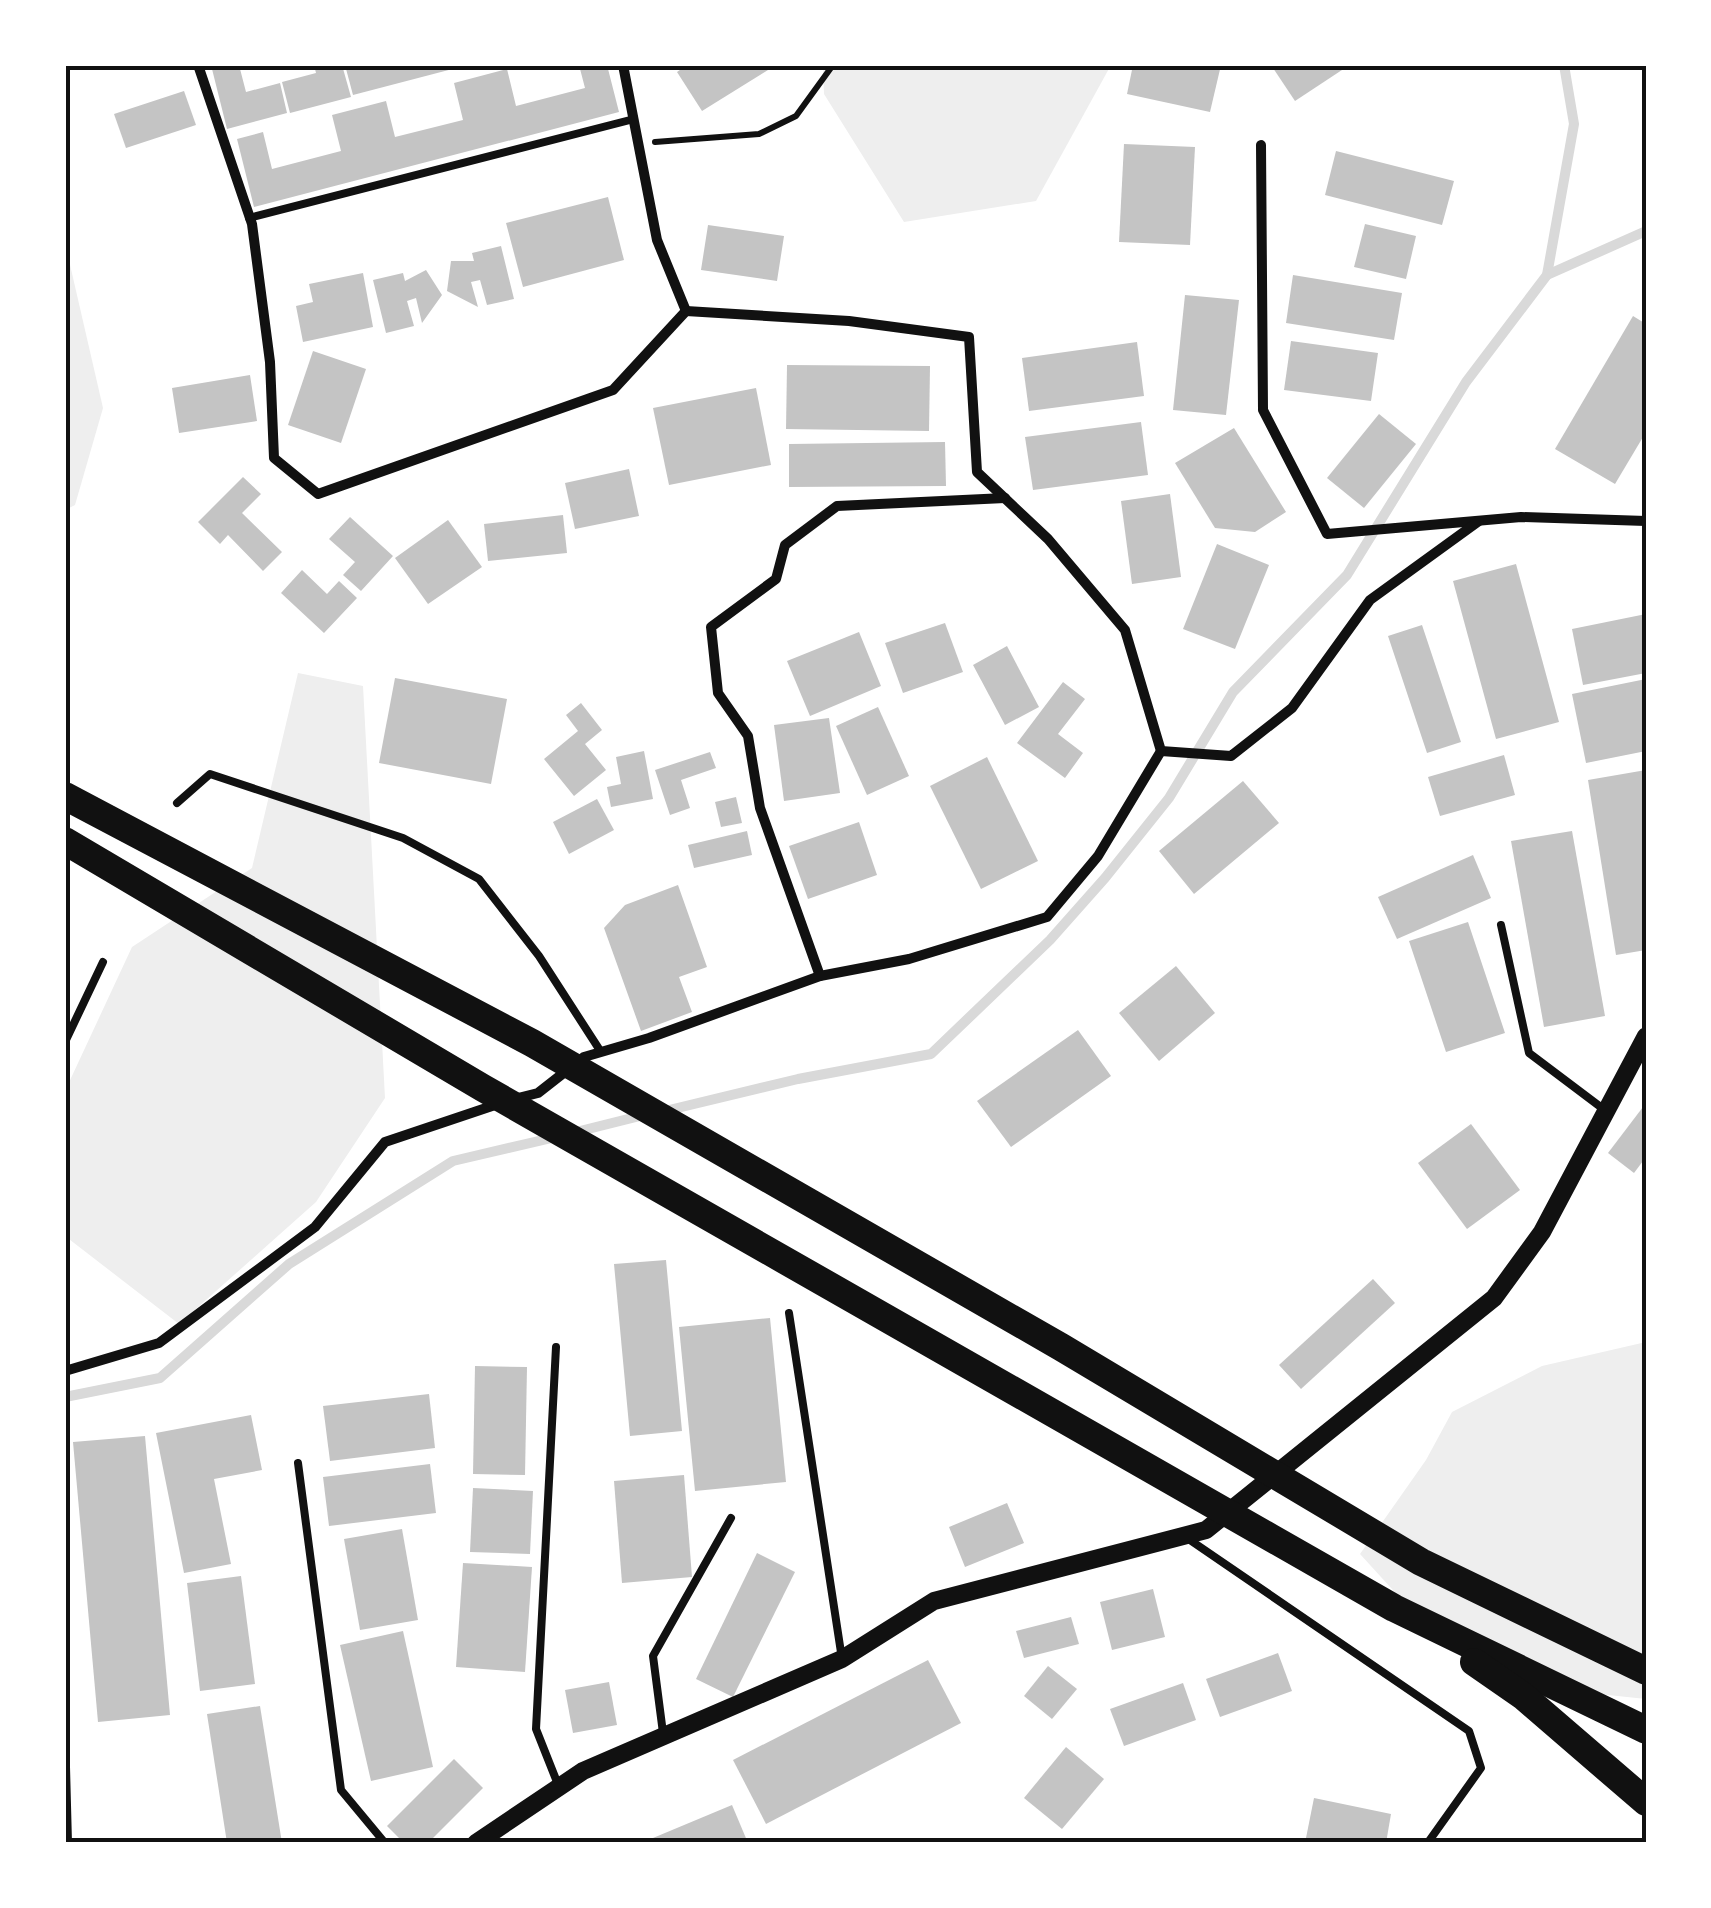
<svg xmlns="http://www.w3.org/2000/svg" width="1711" height="1908" font-family="Jost,sans-serif">
<style>
.green{fill:#eee}
.lines{fill:none;stroke-linecap:round;stroke-linejoin:round}
.stream{stroke:#d9d9d9;stroke-width:10}
.building{fill:#c4c4c4}
.path{stroke:#111;stroke-width:6}
.service{stroke:#111;stroke-width:8}
.minor{stroke:#111;stroke-width:10}
.tertiary{stroke:#111;stroke-width:18}
.trunk{stroke:#111;stroke-width:28}
.neatline{fill:none;stroke:#111;stroke-width:4}
</style>
<rect width="100%" height="100%" fill="#fff"/>
<!-- green -->
<g class="green">
<polygon points="823,65 1111,65 1036,201 904,222 824,94"/>
<polygon points="65,243 103,408 75,505 65,510"/>
<polygon points="298,673 363,686 385,1098 316,1202 179,1324 65,1236 65,1091 132,947 252,868"/>
<polygon points="1646,1342 1646,1699 1551,1689 1412,1611 1360,1554 1426,1460 1452,1412 1542,1366"/>
</g>
<g class="lines">
<!-- stream -->
<g class="stream">
<polyline points="1547,275 1574,124 1564,65"/>
<polyline points="665,1111 798,1079 931,1054 1050,940 1105,878 1169,798 1233,692 1347,575 1466,382 1547,275 1646,231"/>
<polyline points="572,1133 648,1114"/>
<polyline points="65,1397 160,1378 289,1264 453,1161 556,1137"/>
</g>
</g>
<!-- building -->
<g class="building">
<polygon points="211,65 239,65 246,92 280,83 287,113 227,129"/>
<polygon points="314,65 342,65 351,97 290,113 282,82 316,73"/>
<polygon points="345,65 463,65 464,66 353,95"/>
<polygon points="579,65 607,65 619,112 254,207 237,139 263,132 272,169 341,151 332,115 386,101 395,137 463,120 454,83 507,69 516,106 585,88"/>
<polygon points="687,65 764,65 768,70 702,111 677,72"/>
<polygon points="1133,65 1221,65 1210,112 1127,94"/>
<polygon points="1271,65 1343,65 1345,68 1295,101"/>
<polygon points="184,91 196,125 126,148 114,114"/>
<polygon points="1124,144 1195,147 1190,245 1119,242"/>
<polygon points="1336,151 1454,181 1442,225 1325,195"/>
<polygon points="608,197 624,260 523,287 506,223"/>
<polygon points="1365,224 1416,236 1406,279 1354,267"/>
<polygon points="708,225 784,236 777,281 701,270"/>
<polygon points="501,246 514,299 487,305 480,280 471,282 478,307 447,291 451,261 474,261 472,253"/>
<polygon points="426,270 442,295 422,323 416,298 407,301 414,326 386,333 373,280 403,273 405,281"/>
<polygon points="363,273 373,327 303,342 296,306 313,302 309,284"/>
<polygon points="1293,275 1402,293 1394,340 1286,323"/>
<polygon points="1185,295 1239,300 1226,415 1173,410"/>
<polygon points="1633,316 1646,324 1646,432 1615,484 1555,449"/>
<polygon points="1291,341 1378,353 1371,401 1284,390"/>
<polygon points="1137,342 1144,396 1029,411 1022,358"/>
<polygon points="313,351 366,369 341,443 288,425"/>
<polygon points="787,365 930,366 929,431 786,429"/>
<polygon points="250,375 257,421 179,433 172,388"/>
<polygon points="756,388 771,465 669,485 653,408"/>
<polygon points="1379,414 1416,444 1364,508 1327,478"/>
<polygon points="1141,422 1148,475 1033,490 1025,437"/>
<polygon points="1234,428 1286,512 1255,532 1215,528 1175,463"/>
<polygon points="945,442 946,486 789,487 789,444"/>
<polygon points="629,469 639,516 575,529 565,483"/>
<polygon points="243,477 261,494 242,513 282,552 263,571 228,535 220,544 198,522"/>
<polygon points="1170,494 1181,577 1132,584 1121,501"/>
<polygon points="563,515 567,553 488,561 484,524"/>
<polygon points="350,517 393,556 361,591 343,575 355,562 329,539"/>
<polygon points="448,520 482,567 428,604 395,558"/>
<polygon points="1217,544 1269,565 1235,649 1183,629"/>
<polygon points="1516,564 1559,722 1496,739 1453,581"/>
<polygon points="302,570 327,594 339,581 357,598 324,633 281,593"/>
<polygon points="1646,614 1646,673 1583,685 1572,629"/>
<polygon points="945,623 963,672 903,693 885,643"/>
<polygon points="1422,625 1461,742 1427,753 1388,636"/>
<polygon points="859,632 881,686 810,716 787,661"/>
<polygon points="1007,646 1039,707 1005,725 973,665"/>
<polygon points="395,678 507,699 491,784 379,763"/>
<polygon points="1646,679 1646,751 1586,763 1572,694"/>
<polygon points="1063,682 1085,699 1058,734 1083,753 1065,778 1017,743"/>
<polygon points="581,703 602,730 585,744 606,770 574,796 544,759 578,731 566,715"/>
<polygon points="878,707 909,776 867,795 836,726"/>
<polygon points="829,718 840,793 784,801 774,725"/>
<polygon points="644,751 653,799 611,807 607,787 621,784 616,757"/>
<polygon points="710,752 716,768 681,780 690,808 670,815 655,770"/>
<polygon points="1504,755 1515,795 1440,816 1428,777"/>
<polygon points="987,757 1038,861 981,889 930,786"/>
<polygon points="1646,770 1646,950 1616,955 1588,780"/>
<polygon points="1243,781 1279,823 1194,894 1159,851"/>
<polygon points="736,797 742,823 721,827 715,802"/>
<polygon points="597,799 614,830 569,854 553,822"/>
<polygon points="859,822 877,875 808,899 789,846"/>
<polygon points="747,831 752,855 694,868 688,845"/>
<polygon points="1572,831 1605,1016 1544,1027 1511,841"/>
<polygon points="1473,855 1491,898 1397,939 1378,897"/>
<polygon points="678,885 707,967 679,977 692,1012 641,1031 604,928 625,905"/>
<polygon points="1468,922 1505,1033 1446,1052 1409,941"/>
<polygon points="1176,966 1215,1013 1159,1061 1119,1013"/>
<polygon points="1078,1030 1111,1076 1011,1147 977,1101"/>
<polygon points="1646,1103 1646,1157 1634,1173 1608,1153"/>
<polygon points="1471,1124 1520,1190 1467,1229 1418,1163"/>
<polygon points="666,1260 682,1431 630,1436 614,1264"/>
<polygon points="1373,1279 1395,1303 1301,1389 1279,1365"/>
<polygon points="770,1318 786,1482 695,1491 679,1327"/>
<polygon points="475,1366 527,1367 525,1475 473,1474"/>
<polygon points="429,1394 435,1448 330,1461 323,1406"/>
<polygon points="251,1415 262,1470 214,1479 231,1564 184,1573 156,1433"/>
<polygon points="145,1436 170,1715 98,1722 73,1442"/>
<polygon points="430,1464 436,1513 329,1526 323,1477"/>
<polygon points="684,1475 692,1577 622,1583 614,1481"/>
<polygon points="473,1488 533,1491 530,1554 470,1552"/>
<polygon points="1007,1503 1024,1543 965,1567 949,1527"/>
<polygon points="402,1529 418,1620 360,1630 344,1539"/>
<polygon points="757,1553 795,1572 733,1697 696,1679"/>
<polygon points="463,1563 532,1567 525,1672 456,1667"/>
<polygon points="241,1576 255,1684 200,1691 187,1583"/>
<polygon points="1153,1589 1165,1637 1112,1650 1100,1602"/>
<polygon points="1071,1617 1079,1644 1024,1658 1016,1631"/>
<polygon points="403,1631 433,1767 371,1781 340,1645"/>
<polygon points="1278,1653 1292,1691 1220,1717 1206,1679"/>
<polygon points="928,1660 961,1723 766,1824 733,1760"/>
<polygon points="1048,1666 1077,1689 1052,1719 1024,1696"/>
<polygon points="609,1682 617,1725 573,1733 565,1690"/>
<polygon points="1183,1683 1196,1720 1124,1746 1110,1709"/>
<polygon points="260,1706 282,1843 227,1843 207,1714"/>
<polygon points="1066,1747 1104,1779 1062,1829 1024,1798"/>
<polygon points="454,1759 483,1788 428,1843 404,1843 387,1826"/>
<polygon points="1314,1798 1391,1814 1386,1843 1305,1843"/>
<polygon points="732,1805 748,1843 641,1843"/>
</g>
<g class="lines">
<!-- path -->
<polyline class="path" points="655,142 759,134 796,116 833,65"/>
<!-- service -->
<g class="service">
<polyline points="249,218 634,119"/>
<polyline points="177,803 210,774 403,838 479,879 539,956 601,1052"/>
<polyline points="1501,925 1529,1053 1606,1111"/>
<polyline points="65,1042 103,962"/>
<polyline points="789,1313 842,1659"/>
<polyline points="556,1347 536,1729 559,1787"/>
<polyline points="298,1463 341,1790 385,1843"/>
<polyline points="1187,1538 1469,1731 1481,1768 1429,1841"/>
<polyline points="663,1733 653,1656 731,1518"/>
</g>
<!-- minor -->
<g class="minor">
<polyline points="198,65 252,224 270,362 274,458 318,494 613,390 686,311"/>
<polyline points="623,65 657,240 686,311"/>
<polyline points="1261,145 1263,410 1327,534 1521,517 1646,521"/>
<polyline points="686,311 849,321 969,337 977,472 1048,539 1125,630 1161,751 1231,756 1292,708 1370,600 1479,521"/>
<polyline points="820,976 760,808 748,736 718,693 711,627 776,579 785,545 837,506 1005,498"/>
<polyline points="514,1099 538,1093 584,1057 649,1038 820,976 909,959 1047,917 1098,856 1161,751"/>
<polyline points="65,1371 159,1343 315,1227 385,1142 498,1104"/>
<polyline points="65,1767 67,1843"/>
</g>
<!-- tertiary -->
<polyline class="tertiary" points="476,1843 583,1771 842,1659 934,1601 1206,1530 1494,1298 1542,1232 1646,1036"/>
<!-- trunk -->
<g class="trunk">
<polyline points="65,796 532,1043 1061,1347 1421,1562 1646,1671"/>
<polyline points="65,841 483,1088 1394,1608 1646,1730"/>
<polyline points="1474,1662 1523,1696 1646,1802"/>
</g>
</g>
<!-- border -->
<rect width="1711" height="1908" fill="none" stroke="#ffffff" stroke-width="135"/>
<rect x="68" y="68" width="1576" height="1772" class="neatline"/>
</svg>
